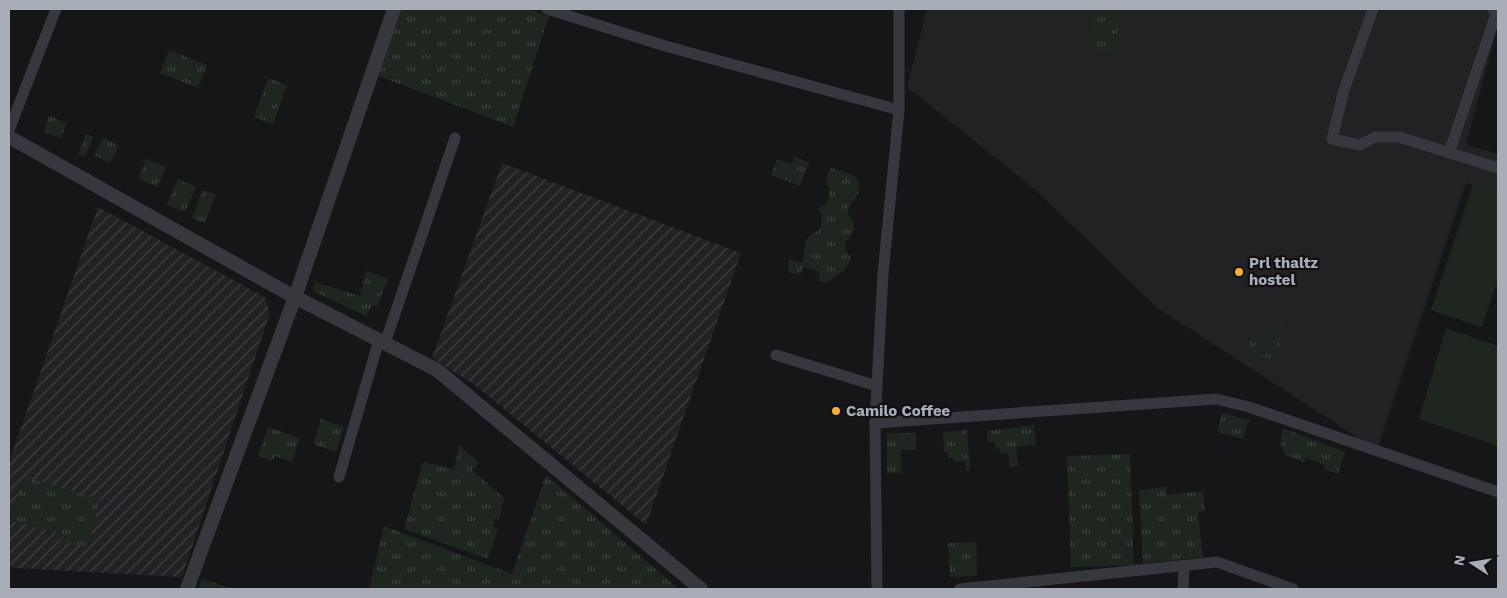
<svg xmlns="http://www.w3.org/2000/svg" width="1507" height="598" font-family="'Work Sans',sans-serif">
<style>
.built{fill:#222225}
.industrial{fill:url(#industrial-furrows)}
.grass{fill:url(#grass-tufts)}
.green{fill:#1e261f}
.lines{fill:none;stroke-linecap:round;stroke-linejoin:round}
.minor{stroke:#37383d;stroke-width:11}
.tertiary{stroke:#37383d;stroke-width:14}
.poi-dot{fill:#f2b134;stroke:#111113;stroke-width:2}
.labels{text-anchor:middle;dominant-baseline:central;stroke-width:4.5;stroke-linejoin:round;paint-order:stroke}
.poi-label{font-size:15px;font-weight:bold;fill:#a8adb8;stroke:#111113;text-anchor:start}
</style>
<defs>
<pattern id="industrial-furrows" width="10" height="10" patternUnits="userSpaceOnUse" patternTransform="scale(1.25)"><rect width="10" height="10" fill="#222225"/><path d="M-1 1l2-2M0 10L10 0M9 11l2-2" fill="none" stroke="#3f3f43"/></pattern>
<pattern id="grass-tufts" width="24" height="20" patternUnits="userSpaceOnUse" patternTransform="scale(1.25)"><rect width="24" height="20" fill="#1e261f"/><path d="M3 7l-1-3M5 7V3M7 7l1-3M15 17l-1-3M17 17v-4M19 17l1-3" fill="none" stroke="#3c433d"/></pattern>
</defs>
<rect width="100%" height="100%" fill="#161618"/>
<!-- built -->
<polygon class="built" points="927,9 1498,9 1498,26 1466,144 1498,154 1498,192 1466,183 1377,450 1156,307 1038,192 907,87"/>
<!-- industrial -->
<g class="industrial">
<polygon points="502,163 741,253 646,525 476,386 432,358"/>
<polygon points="98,207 265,297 270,313 182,577 16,568 9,566 9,462"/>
</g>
<!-- grass -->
<g class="grass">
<polygon points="399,9 528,9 549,16 513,127 376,75"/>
<polygon points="1096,9 1123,9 1112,54 1087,48"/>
<polygon points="169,50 207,65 198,88 160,73"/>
<polygon points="268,78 287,85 273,124 254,117"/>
<polygon points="49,116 67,123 61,138 44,132"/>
<polygon points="86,134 94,137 85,157 78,154"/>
<polygon points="103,137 119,146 110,163 94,155"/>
<polygon points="795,157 809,162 800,186 771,175 777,159 792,164"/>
<polygon points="146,159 166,167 157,187 138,179"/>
<path d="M832 168C848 173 866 175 857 196 855 201 849 203 848 209 847 216 854 219 854 227 853 240 837 240 851 258 848 270 836 276 826 283L818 280 820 272 803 267 800 275 788 272 789 259 802 263 806 240 810 235 818 231 821 225 822 215 818 209C842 197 817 179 832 168Z"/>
<polygon points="178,179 196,187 185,212 167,205"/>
<polygon points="203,190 216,195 205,223 192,218"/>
<polygon points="366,271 388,278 377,307 372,305 366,316 313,291 315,282 360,296"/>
<polygon points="1273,320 1284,322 1276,359 1248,353 1251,336 1269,340"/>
<polygon points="1222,413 1249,420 1243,439 1217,432"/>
<polygon points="321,419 344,427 336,452 313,444"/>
<polygon points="1034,425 1036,445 1016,447 1018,466 1010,467 1008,453 1001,454 1000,449 996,449 995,441 988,442 987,431"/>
<polygon points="268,427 300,438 292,462 275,456 272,461 258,456"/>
<path d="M1283 428 1345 452 1338 474 1324 469 1325 465 1306 458 1304 462 1285 455C1280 445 1280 439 1283 428Z"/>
<polygon points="967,430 970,470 966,471 965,461 954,462 954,458 948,458 948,452 944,452 943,432"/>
<polygon points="887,433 916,433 916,450 901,450 901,473 887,473"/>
<polygon points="459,445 479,463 472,470 504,498 499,519 495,518 493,527 498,528 488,559 404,529 423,462 454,469"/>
<polygon points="1130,454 1134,565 1071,567 1067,456"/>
<polygon points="546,475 679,589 369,589 384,526 512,574"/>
<polygon points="25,477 100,500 88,547 60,540 61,534 9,520 10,506 17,507"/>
<polygon points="1166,487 1167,495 1203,491 1205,511 1198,512 1203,557 1143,564 1139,490"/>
<polygon points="976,542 977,576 950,577 948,543"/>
<polygon points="202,579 234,589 198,589"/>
</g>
<!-- green -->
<g class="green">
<polygon points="1473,185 1498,192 1498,279 1482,327 1431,310"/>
<polygon points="1446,328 1498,346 1498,446 1419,419"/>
</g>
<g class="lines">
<!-- minor -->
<g class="minor">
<polyline points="547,9 665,46 899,110"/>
<polyline points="1373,9 1344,90 1332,139 1360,145 1375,137 1399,137 1498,168"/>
<polyline points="9,130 56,9"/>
<polyline points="1449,153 1496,14 1493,9"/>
<polyline points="385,343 455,138"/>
<polyline points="776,355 877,386"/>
<polyline points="875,423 1216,399 1249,407 1498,492"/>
<polyline points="339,477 379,340"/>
<polyline points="877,589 875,423 883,274 899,110 899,9"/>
<polyline points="960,589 1217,562 1293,589"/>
<polyline points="1183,589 1184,566"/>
</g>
<!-- tertiary -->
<g class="tertiary">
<polyline points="9,137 289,294 437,370 701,589"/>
<polyline points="187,589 295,297 394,9"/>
</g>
</g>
<!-- markers -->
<g class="poi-dot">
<circle cx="1239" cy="272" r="5"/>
<circle cx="836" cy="411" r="5"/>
</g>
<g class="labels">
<!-- poi labels -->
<g class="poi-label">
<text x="1249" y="263">Prl thaltz<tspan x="1249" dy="17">hostel</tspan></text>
<text x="846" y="411">Camilo Coffee</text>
</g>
</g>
<!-- border -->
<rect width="1507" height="598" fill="none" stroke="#a8adb8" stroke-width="20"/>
<!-- north arrow -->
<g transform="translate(1472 563) rotate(282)" stroke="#111113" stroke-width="4" paint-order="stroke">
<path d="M0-4L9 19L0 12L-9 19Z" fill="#a8adb8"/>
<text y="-8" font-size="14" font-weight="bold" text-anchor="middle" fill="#a8adb8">N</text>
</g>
</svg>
